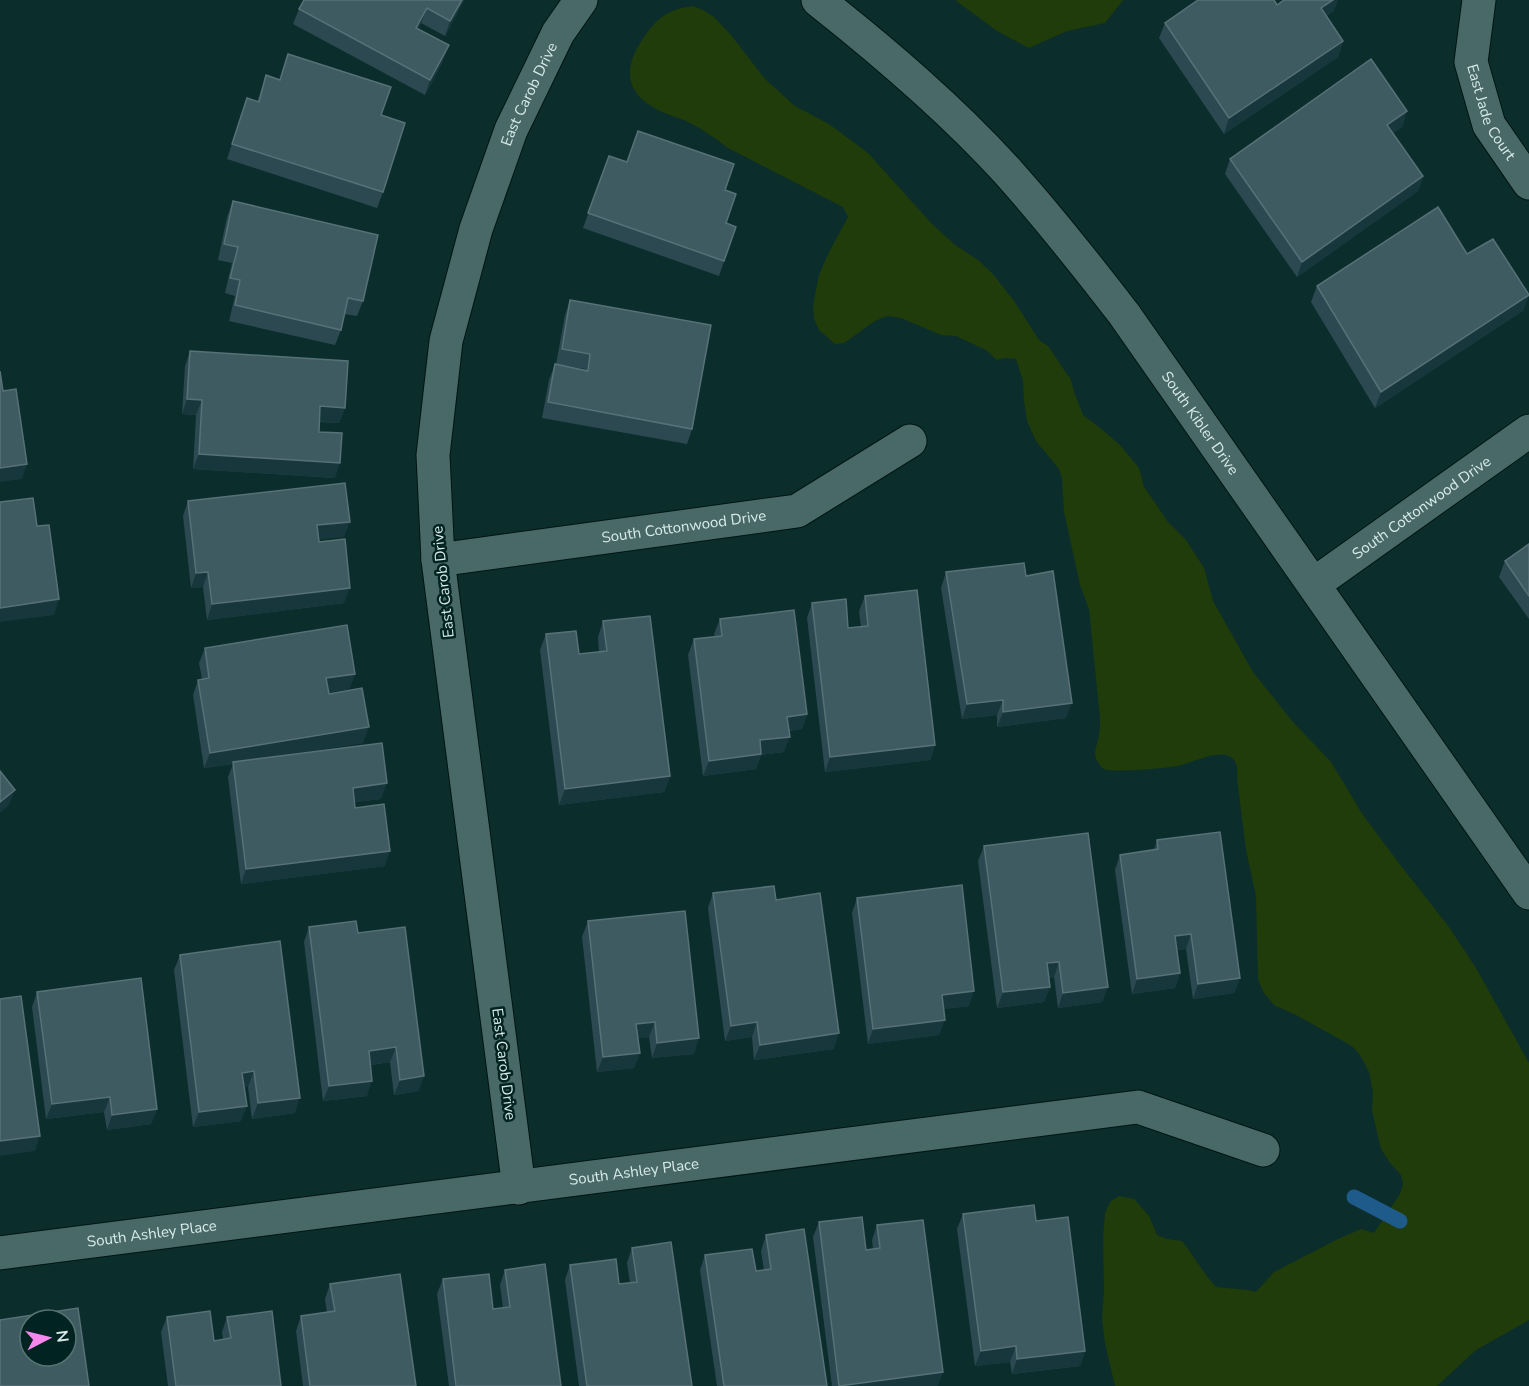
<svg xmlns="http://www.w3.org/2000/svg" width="1529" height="1386" font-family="'Nunito Sans',sans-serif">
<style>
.green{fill:#203c0a}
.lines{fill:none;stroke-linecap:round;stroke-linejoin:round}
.stream{stroke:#1e5b8a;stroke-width:15}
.street-casing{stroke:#001514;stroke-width:35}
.street{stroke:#486967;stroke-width:33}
.wall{fill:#2c4951}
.shaded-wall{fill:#17373c}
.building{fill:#3f5b62;stroke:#577177;stroke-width:1.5;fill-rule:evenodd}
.labels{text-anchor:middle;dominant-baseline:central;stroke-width:5;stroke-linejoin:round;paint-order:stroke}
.street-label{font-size:15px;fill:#d9ebea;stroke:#012422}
</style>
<rect width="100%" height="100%" fill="#0b2e2c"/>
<!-- green -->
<g class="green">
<polygon points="955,0 1123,0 1105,23 1067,31 1029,48 997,31"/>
<path d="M693 6 703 10 714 17 731 35 765 79 795 106 829 124 868 153 932 224 955 245 978 260 993 274 1014 301 1039 340 1048 346 1071 380 1074 392 1083 415 1105 432 1121 446 1139 468 1144 487 1168 522 1186 540 1204 568 1213 601 1253 672 1293 722 1331 762 1363 815 1398 862 1449 927 1476 968 1529 1063V1320L1476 1350 1437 1386H1115L1105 1343 1102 1319 1104 1290 1103 1237 1105 1213 1110 1202 1119 1196 1134 1199 1149 1216 1157 1235 1167 1239 1182 1241C1195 1257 1202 1272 1216 1287L1248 1290 1256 1292 1274 1272 1338 1239 1361 1229 1374 1233 1400 1194 1403 1184 1401 1175 1391 1164 1381 1149 1372 1111 1373 1092 1369 1072 1360 1055 1352 1046 1296 1015 1274 1005 1264 993 1258 980 1256 896 1246 850 1237 778C1241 737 1198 761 1178 766 1167 768 1113 773 1104 769 1102 768 1099 765 1098 762 1092 754 1097 745 1099 736 1100 730 1100 724 1100 718L1089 609 1080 585 1064 512 1062 479 1059 469 1036 441 1027 421 1024 401 1023 381 1016 359 1004 358 997 360 986 350 956 336 941 335 901 318 887 316 875 321 844 343 835 344 819 330 814 319 813 305 819 275 829 252 848 217 843 207 728 148C715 138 701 128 686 121 677 117 668 115 660 111 626 94 622 71 642 40 656 19 667 9 693 6Z"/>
</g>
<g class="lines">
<!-- stream -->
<polyline class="stream" points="1354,1197 1400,1221"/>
<defs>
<g id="street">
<path id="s1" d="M818 0C885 53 951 109 1008 172 1049 218 1087 266 1124 314L1529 893"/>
<path id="s2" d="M1479 0 1471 62 1489 125 1529 183"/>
<path id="s3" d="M438 560 797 511 910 441"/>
<path id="s4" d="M1314 584 1529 431"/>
<path id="s5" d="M519 1188 438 560 433 455 446 341 476 229 511 130 558 33 581 0"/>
<path id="s6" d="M0 1253 1138 1107 1263 1150"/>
</g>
</defs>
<!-- street casing -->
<use href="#street" class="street-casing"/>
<!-- street -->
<use href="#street" class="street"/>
</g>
<!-- wall -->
<g class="wall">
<polygon points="304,0 464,0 445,36 421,23 418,30 443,61 425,95 293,24 299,9"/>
<polygon points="1277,5 1334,11 1326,16 1343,41 1338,57 1224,134 1159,38 1165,23"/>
<polygon points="288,54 381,115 383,192 377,208 227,159 247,98 257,102 266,75 280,80"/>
<polygon points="1407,111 1402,127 1393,133 1423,176 1418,191 1297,277 1225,174 1230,159"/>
<polygon points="609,156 627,162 725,190 726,223 736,227 719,276 583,228"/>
<polygon points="233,201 363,301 357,316 344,314 341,330 335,345 229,321 235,296 225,293 232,263 218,260 227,217"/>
<polygon points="1467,254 1524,310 1375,408 1311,302 1317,286"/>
<polygon points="570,300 692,429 687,444 542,418 549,380 555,364 585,370 585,369 556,364 565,315"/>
<polygon points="190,351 345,408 339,423 319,422 319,432 335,478 193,469 196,415 182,414 185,366"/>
<polygon points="188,501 344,537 319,539 344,603 207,620 203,587 191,588 183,516"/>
<polygon points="1529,544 1529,619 1499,577 1505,561"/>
<polygon points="946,572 1026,576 1066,718 997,727 997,715 962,719 941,588"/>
<polygon points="865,596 935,745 930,760 825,772 807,618 812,603 848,628 861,627 859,611"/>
<polygon points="720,619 807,714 802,729 789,731 784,752 761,755 756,769 703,776 688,655 694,639 715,637 714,634"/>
<polygon points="603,621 670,776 664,792 559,805 540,650 546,634 579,654 599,652 598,637"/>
<polygon points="205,648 355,674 349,689 329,692 363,743 290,754 381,799 354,802 355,808 385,866 241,884 228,777 233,764 204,768 193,695 198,680 202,679 199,663"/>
<polygon points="1157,840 1240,978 1234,993 1193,999 1186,949 1177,950 1180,973 1175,988 1132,994 1115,870 1120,855 1154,850"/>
<polygon points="984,846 1108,987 1102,1002 1058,1008 1054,977 1048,978 1050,987 1044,1002 997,1008 978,861"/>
<polygon points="713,893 776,900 834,1049 754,1060 752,1037 725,1041 708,908"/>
<polygon points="857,898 969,1006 943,1009 939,1035 868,1044 852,913"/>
<polygon points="588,921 694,1054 652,1058 649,1037 638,1038 640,1053 634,1068 597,1072 582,937"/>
<polygon points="309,927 358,933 419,1091 394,1095 390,1062 371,1065 367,1096 323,1101 304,942"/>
<polygon points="180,955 295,1113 252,1119 248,1087 244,1087 241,1121 193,1127 174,970"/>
<polygon points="37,992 157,1109 151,1124 107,1130 104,1112 46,1119 32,1007"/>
<polygon points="963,1214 1036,1221 1085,1351 1080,1366 1012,1374 1010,1362 975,1366 957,1229"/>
<polygon points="819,1222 866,1250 873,1249 872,1240 877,1225 938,1386 832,1386 813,1237"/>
<polygon points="766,1235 827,1386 717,1386 700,1270 705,1255 756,1271 764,1270 761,1251"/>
<polygon points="632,1248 692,1386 579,1386 565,1280 570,1265 619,1284 630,1283 627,1263"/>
<polygon points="505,1270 561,1386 449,1386 437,1294 443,1279 493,1309 503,1308 500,1285"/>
<polygon points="330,1284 416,1386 303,1386 296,1331 301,1316 327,1313 325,1299"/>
<polygon points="167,1317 214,1341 223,1339 222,1332 227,1317 281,1386 168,1386 161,1332"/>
</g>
<!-- shaded-wall -->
<g class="shaded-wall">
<polygon points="462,0 464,0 445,36 450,21"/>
<polygon points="1333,0 1338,0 1334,11 1316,23 1321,8"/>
<polygon points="427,8 421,23 410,44 416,28"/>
<polygon points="1343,41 1338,57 1224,134 1229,118"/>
<polygon points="449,45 443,61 425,95 430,80"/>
<polygon points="1407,111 1402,127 1382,141 1387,125"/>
<polygon points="1423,176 1418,191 1297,277 1302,262"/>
<polygon points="1529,295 1524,310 1375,408 1381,392"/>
<polygon points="187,399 202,400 196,415 182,414"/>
<polygon points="320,406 345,408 339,423 315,421"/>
<polygon points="199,454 340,463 335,478 193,469"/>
<polygon points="27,464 22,479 0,482 0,468"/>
<polygon points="350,522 344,537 312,540 317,525"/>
<polygon points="208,572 203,587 191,588 196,573"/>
<polygon points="350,588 344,603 207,620 212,604"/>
<polygon points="59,599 54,615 0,622 0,608"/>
<polygon points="355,674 349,689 321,694 326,678"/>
<polygon points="1003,700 997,715 962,719 967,704"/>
<polygon points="1072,703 1066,718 997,727 1003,712"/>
<polygon points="807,714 802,729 782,732 787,717"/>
<polygon points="369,727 363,743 234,763 233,762 233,764 204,768 210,753"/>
<polygon points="790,737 784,752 761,755 756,769 703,776 709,761 760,740"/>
<polygon points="935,745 930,760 825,772 830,757"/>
<polygon points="670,776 664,792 559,805 565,789"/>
<polygon points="387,783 381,799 347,803 353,788"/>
<polygon points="15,790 9,805 0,813 0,802"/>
<polygon points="390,851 385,866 241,884 246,869"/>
<polygon points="1191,934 1186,949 1169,951 1175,936"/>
<polygon points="1059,962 1054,977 1041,978 1047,963"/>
<polygon points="1180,973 1175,988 1132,994 1137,979"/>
<polygon points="1240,978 1234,993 1193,999 1198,984"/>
<polygon points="1050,987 1044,1002 997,1008 1003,992"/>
<polygon points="1108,987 1102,1002 1058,1008 1063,993"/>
<polygon points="974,991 969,1006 936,1010 942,995"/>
<polygon points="945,1020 939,1035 868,1044 873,1029"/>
<polygon points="655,1022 649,1037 631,1039 636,1024"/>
<polygon points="757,1022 752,1037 725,1041 731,1026"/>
<polygon points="839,1033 834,1049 754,1060 760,1045"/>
<polygon points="699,1038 694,1054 652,1058 657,1043"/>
<polygon points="396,1047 390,1062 363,1066 369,1051"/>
<polygon points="640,1053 634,1068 597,1072 603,1057"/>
<polygon points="254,1071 248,1087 237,1088 242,1073"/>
<polygon points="424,1076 419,1091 394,1095 400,1080"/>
<polygon points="372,1081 367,1096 323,1101 329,1086"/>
<polygon points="110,1097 104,1112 46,1119 52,1104"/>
<polygon points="300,1098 295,1113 252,1119 258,1103"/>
<polygon points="247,1106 241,1121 193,1127 199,1112"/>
<polygon points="157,1109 151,1124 107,1130 112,1115"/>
<polygon points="40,1136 35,1151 0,1156 0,1141"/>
<polygon points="1016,1346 1010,1362 975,1366 981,1351"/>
<polygon points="1085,1351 1080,1366 1012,1374 1017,1359"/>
<polygon points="943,1372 938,1386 839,1386"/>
</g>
<!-- building -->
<g class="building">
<polygon points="304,0 462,0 450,21 427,8 416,28 449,45 430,80 299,9"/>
<polygon points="1198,0 1274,0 1277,5 1284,0 1333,0 1321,8 1343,41 1229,118 1165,23"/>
<polygon points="288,54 391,87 381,115 405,123 383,192 232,144 247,98 259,102 266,75 280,80"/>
<polygon points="1371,59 1407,111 1387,125 1423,176 1302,262 1230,159"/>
<polygon points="638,131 734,164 725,190 736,194 726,223 736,227 724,261 588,213 609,156 627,162"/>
<polygon points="233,201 378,235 363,301 348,298 341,330 235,305 240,280 230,278 238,247 224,244"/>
<polygon points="1438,207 1467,254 1493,239 1529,295 1381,392 1317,286"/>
<polygon points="570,300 711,325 692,429 548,402 555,364 588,371 590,354 562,349"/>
<polygon points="190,351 348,361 345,408 320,406 319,432 342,433 340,463 199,454 202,400 187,399"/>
<polygon points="0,371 3,391 16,389 27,464 0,468"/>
<polygon points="345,483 350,522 317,525 319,542 345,539 350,588 212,604 208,572 196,573 188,501"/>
<polygon points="33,498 37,526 49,525 59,599 0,608 0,502"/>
<polygon points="1529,544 1529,596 1505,561"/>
<polygon points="1024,563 1026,576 1053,571 1072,703 1003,712 1003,700 967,704 946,572"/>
<polygon points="917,590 935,745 830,757 812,603 846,599 848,628 868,626 865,596"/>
<polygon points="794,610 807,714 787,717 790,737 760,740 761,754 709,761 694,639 722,636 720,619"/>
<polygon points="650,616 670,776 565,789 546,634 576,631 579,654 607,651 603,621"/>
<polygon points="347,625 355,674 326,678 329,694 362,688 369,727 210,753 198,680 209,678 205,648"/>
<polygon points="382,743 387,783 353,788 355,808 384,804 390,851 246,869 233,762"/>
<polygon points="0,771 15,790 0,802"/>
<polygon points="1220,832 1240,978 1198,984 1191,934 1175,936 1180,973 1137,979 1120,855 1158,849 1157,840"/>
<polygon points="1088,833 1108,987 1063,993 1059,962 1047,963 1050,987 1003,992 984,846"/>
<polygon points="962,885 974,991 942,995 945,1020 873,1029 857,898"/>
<polygon points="774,886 776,900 820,893 839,1033 760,1045 757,1022 731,1026 713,893"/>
<polygon points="685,911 699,1038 657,1043 655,1022 636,1024 640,1053 603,1057 588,921"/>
<polygon points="356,921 358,933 405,927 424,1076 400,1080 396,1047 369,1051 372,1081 329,1086 309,927"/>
<polygon points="280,941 300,1098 258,1103 254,1071 242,1073 247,1106 199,1112 180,955"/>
<polygon points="141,978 157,1109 112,1115 110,1097 52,1104 37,992"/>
<polygon points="21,996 40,1136 0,1141 0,999"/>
<polygon points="1034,1205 1036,1221 1068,1217 1085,1351 1017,1359 1016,1346 981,1351 963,1214"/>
<polygon points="862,1217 866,1250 880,1248 877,1225 923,1220 943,1372 839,1386 819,1222"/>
<polygon points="804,1229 827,1386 724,1386 705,1255 752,1249 756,1271 771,1269 766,1235"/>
<polygon points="671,1242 692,1386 587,1386 570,1265 616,1259 619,1284 637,1282 632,1248"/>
<polygon points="545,1264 561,1386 456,1386 443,1279 489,1274 493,1309 510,1307 505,1270"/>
<polygon points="400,1274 416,1386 310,1386 301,1316 335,1311 330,1284"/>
<path d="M78 1308 89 1386H0V1320ZM30 1320H66V1356H30Z"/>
<polygon points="210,1311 214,1341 231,1338 227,1317 272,1311 281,1386 176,1386 167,1317"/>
</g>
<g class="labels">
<!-- street labels -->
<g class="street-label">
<text stroke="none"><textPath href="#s5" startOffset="1114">East Carob Drive</textPath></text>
<text stroke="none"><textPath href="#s2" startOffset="117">East Jade Court</textPath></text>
<text stroke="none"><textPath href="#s1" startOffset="573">South Kibler Drive</textPath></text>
<text stroke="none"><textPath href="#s4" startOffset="132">South Cottonwood Drive</textPath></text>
<text stroke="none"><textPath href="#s3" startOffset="248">South Cottonwood Drive</textPath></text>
<text transform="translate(443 582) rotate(-96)">East Carob Drive</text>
<text transform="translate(504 1064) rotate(83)">East Carob Drive</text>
<text stroke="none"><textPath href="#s6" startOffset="639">South Ashley Place</textPath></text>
<text stroke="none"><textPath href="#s6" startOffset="153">South Ashley Place</textPath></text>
</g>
</g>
<!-- north arrow -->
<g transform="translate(48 1338) rotate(83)"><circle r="28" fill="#012422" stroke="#577472" stroke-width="1.5"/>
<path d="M0-4.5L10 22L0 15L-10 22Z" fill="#f688ed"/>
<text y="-9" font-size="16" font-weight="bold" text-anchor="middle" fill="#d9ebea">N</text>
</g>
</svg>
